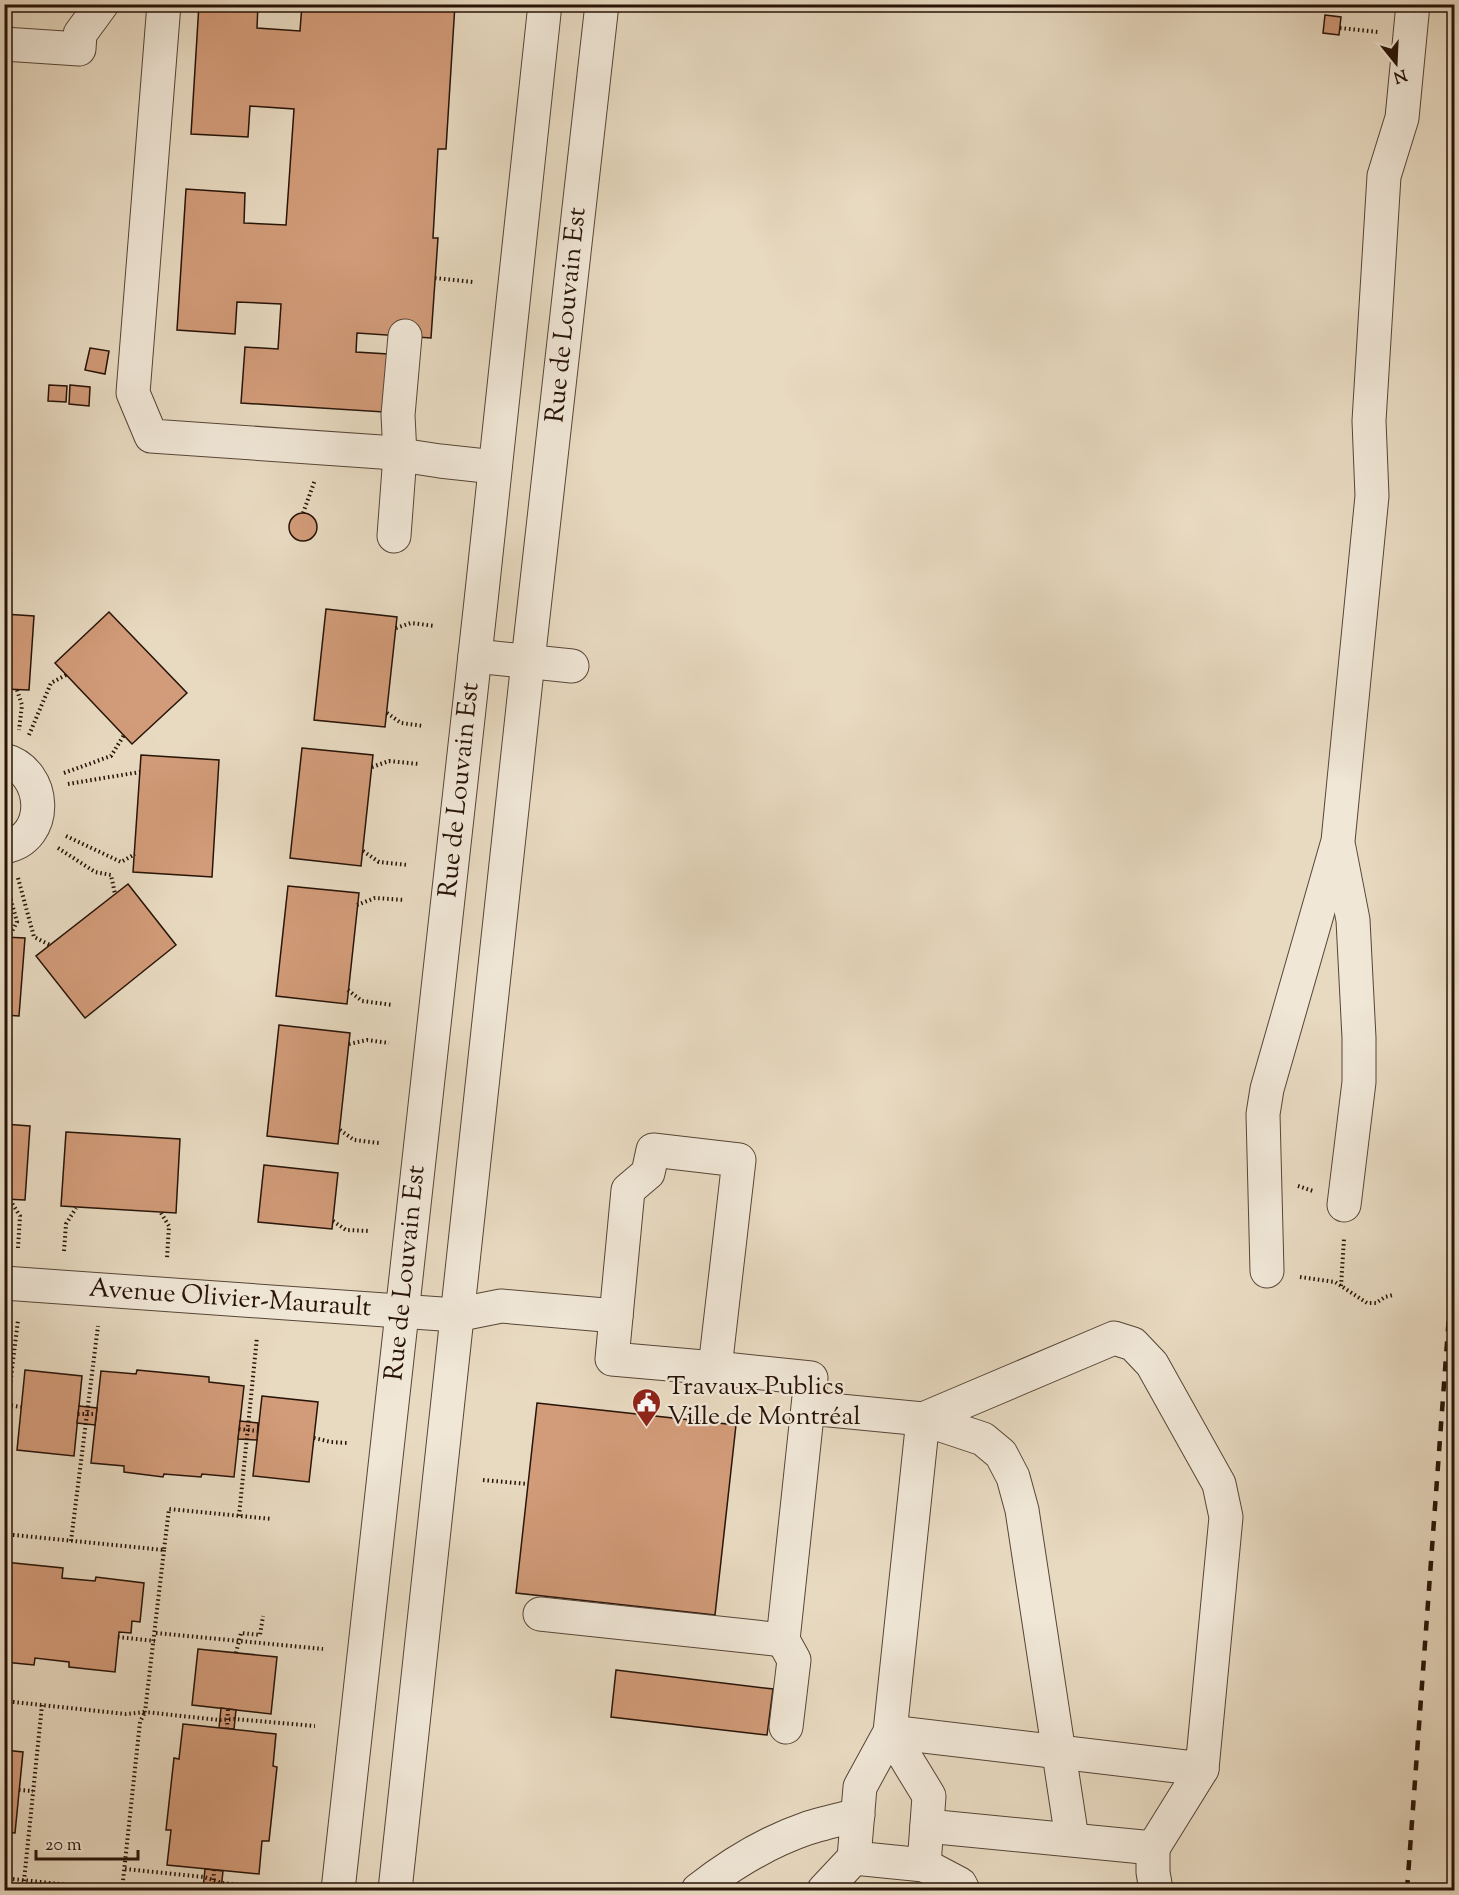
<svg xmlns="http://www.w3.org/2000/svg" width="1459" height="1895" font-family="'Sorts Mill Goudy',serif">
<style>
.building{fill:#d29b79;stroke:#271307;stroke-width:1.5}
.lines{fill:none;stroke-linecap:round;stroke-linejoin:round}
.minor-casing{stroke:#574536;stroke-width:35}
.path{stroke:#271307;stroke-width:4;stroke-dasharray:1.5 3;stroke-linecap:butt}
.minor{stroke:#f0e7d7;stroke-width:33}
.rail{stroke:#271307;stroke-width:4.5;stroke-dasharray:10 10;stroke-linecap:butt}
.labels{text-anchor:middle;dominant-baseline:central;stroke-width:4.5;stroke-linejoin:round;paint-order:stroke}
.street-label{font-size:26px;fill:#271307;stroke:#f0e7d7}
.poi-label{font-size:26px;fill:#271307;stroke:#f0e7d7;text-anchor:start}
</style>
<rect width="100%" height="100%" fill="#e8dac1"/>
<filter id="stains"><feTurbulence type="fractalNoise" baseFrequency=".00333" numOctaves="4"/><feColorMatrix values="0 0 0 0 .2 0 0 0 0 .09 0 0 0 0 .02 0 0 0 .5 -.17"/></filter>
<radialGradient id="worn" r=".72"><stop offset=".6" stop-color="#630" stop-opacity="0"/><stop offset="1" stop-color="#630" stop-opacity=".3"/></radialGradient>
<!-- building -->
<g class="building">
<polygon points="199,4 258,4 257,28 300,31 302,4 455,4 446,149 438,149 433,238 438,238 431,338 357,333 356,352 388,354 384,412 241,403 245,347 278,349 281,304 237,302 235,334 177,330 186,189 245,193 244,223 286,225 294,109 250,106 248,137 191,134"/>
<polygon points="1325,15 1341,17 1339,35 1323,33"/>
<polygon points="90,348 109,351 105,374 85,370"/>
<polygon points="49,385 67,386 66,402 48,401"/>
<polygon points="70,385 90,387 89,406 69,404"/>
<circle cx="303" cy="527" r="14"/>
<polygon points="326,609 397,617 385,727 314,720"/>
<polygon points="109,612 187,693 132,744 55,663"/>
<polygon points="4,614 34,616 29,690 4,689"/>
<polygon points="302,748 373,755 361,866 290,858"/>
<polygon points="141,755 219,760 212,877 133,872"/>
<polygon points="128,884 176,945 85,1018 36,956"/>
<polygon points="288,886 359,893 347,1004 276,996"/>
<polygon points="4,937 25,938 19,1016 4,1015"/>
<polygon points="279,1025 350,1033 338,1144 267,1136"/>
<polygon points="4,1124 30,1126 25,1200 4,1199"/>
<polygon points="66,1132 180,1139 176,1213 61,1206"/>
<polygon points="264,1165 338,1173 332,1229 258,1222"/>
<polygon points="25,1370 82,1376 74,1456 17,1450"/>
<polygon points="137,1370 209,1377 209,1382 244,1386 234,1477 202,1474 201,1477 164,1474 163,1477 124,1472 124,1466 91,1463 101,1371 136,1374"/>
<polygon points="262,1396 318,1402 309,1482 253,1476"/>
<polygon points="537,1403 736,1425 715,1615 516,1593"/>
<polygon points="79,1406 97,1408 95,1425 77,1423"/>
<polygon points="240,1421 258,1423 257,1440 238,1439"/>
<polygon points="4,1562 63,1568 62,1578 95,1581 96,1577 144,1583 140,1622 132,1621 131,1633 119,1632 115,1672 69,1667 69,1662 35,1658 34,1665 4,1662"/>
<polygon points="198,1649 277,1657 271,1714 192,1705"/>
<polygon points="616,1670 773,1689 767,1735 611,1717"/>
<polygon points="221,1708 236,1710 234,1729 219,1728"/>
<polygon points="183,1724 276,1734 273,1766 277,1767 269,1841 262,1841 259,1874 167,1865 171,1830 166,1830 174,1758 179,1759"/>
<polygon points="4,1750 23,1752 15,1833 4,1832"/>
<polygon points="205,1869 223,1871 221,1890 203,1888"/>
<polygon points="173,1885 203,1888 230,1890 172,1890"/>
</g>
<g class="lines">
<defs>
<g id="minor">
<polyline points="164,4 133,393 151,436 381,452 440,461 495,467"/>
<polyline points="4,44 79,49 80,34 102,4"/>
<polyline points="394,536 400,455 398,415 405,336"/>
<polyline points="475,656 572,666"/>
<path d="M4 760C47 771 51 839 4 847"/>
<polyline points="1339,848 1353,920 1359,1038 1359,1082 1344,1205"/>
<polygon points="653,1150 739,1160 715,1368 612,1359 628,1190 648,1173"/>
<polyline points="1267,1271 1263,1114 1267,1089 1338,841 1372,496 1369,421 1384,176 1402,118 1413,4"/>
<polyline points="4,1283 456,1315 501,1306 616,1316"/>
<polyline points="809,1408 923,1419 983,1439 1001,1454 1013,1477 1022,1510 1072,1839"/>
<polyline points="540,1614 783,1640 811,1378 715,1368"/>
<polyline points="783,1640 794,1660 786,1727"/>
<polyline points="890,1732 1202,1769 1226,1517 1219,1484 1152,1364 1133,1344 1114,1338 923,1419"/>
<polyline points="890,1732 929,1796 924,1865 854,1858 860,1787 890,1732 923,1419"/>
<polyline points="927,1826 1153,1848 1202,1769"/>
<polyline points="1153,1848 1153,1872 1156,1890"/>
<polyline points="924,1865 960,1884 963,1890"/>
<polyline points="338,1890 481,601 545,4"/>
<polyline points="395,1890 528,661 602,4"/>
<path d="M698 1890C731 1864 767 1842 808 1828 824 1823 841 1819 858 1815"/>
<polyline points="824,1890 854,1858"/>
</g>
</defs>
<!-- minor casing -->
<use href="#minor" class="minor-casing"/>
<!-- path -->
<g class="path">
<polyline points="1340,28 1378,32"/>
<polyline points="435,278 473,282"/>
<polyline points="303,513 315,480"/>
<polyline points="396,628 411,623 435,626"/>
<polyline points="17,690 22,705 19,730"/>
<polyline points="387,713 401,723 424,726"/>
<polyline points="29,735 51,683 66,675"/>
<polyline points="372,767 389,761 419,764"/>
<polyline points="64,773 111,756 124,735"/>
<polyline points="68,784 140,772"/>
<polyline points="66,836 121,862 135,854"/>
<polyline points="58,848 95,872 111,875 115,894"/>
<polyline points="363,851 379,862 408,865"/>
<polyline points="18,878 34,937 50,945"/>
<polyline points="6,882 17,922 9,937"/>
<polyline points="357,905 375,898 405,900"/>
<polyline points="348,990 362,1001 393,1005"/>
<polyline points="349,1044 367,1040 389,1043"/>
<polyline points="340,1130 354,1140 379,1143"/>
<polyline points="1298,1186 1313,1191"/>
<polyline points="10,1200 20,1216 18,1248"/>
<polyline points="161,1213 169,1226 167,1258"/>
<polyline points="333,1221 346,1230 370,1231"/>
<polyline points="64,1251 66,1224 76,1208"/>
<polyline points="1300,1277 1335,1282 1367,1303 1376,1303 1385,1297 1393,1295"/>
<polyline points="1341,1286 1344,1239"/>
<polyline points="7,1405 21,1407"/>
<polyline points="78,1414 96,1414"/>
<polyline points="649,1415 651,1395"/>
<polyline points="239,1429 258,1431"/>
<polyline points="4,1435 18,1320"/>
<polyline points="314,1438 331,1442 347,1443"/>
<polyline points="483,1480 528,1484"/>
<polyline points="239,1516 257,1337"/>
<polyline points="4,1534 164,1550 169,1509 272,1519"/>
<polyline points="71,1541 98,1326"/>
<polyline points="164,1550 145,1712 219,1720 235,1719 315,1726"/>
<polyline points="156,1633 323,1649"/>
<polyline points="118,1637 155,1641"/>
<polyline points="236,1653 241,1633 260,1635 263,1616"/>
<polyline points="4,1701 126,1714 145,1712 140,1722 122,1890"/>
<polyline points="227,1729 228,1709"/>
<polyline points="19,1790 33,1791"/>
<polyline points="125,1869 204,1877 222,1883 285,1890"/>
<polyline points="4,1878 114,1890"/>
<polyline points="24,1881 42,1705"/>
<polyline points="213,1889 214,1870"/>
</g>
<!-- minor -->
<use href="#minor" class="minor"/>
<!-- rail -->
<polyline class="rail" points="1407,1890 1454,1247"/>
</g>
<!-- icons -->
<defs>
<symbol id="civic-pin" viewBox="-11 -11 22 30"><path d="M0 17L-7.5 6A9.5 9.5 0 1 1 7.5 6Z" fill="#8f2418" stroke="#f0e7d7"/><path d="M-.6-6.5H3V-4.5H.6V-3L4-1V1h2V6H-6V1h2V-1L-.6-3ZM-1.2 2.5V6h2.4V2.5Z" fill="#fff"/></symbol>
</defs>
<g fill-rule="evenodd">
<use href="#civic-pin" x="630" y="1386" width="33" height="45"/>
</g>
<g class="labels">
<!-- street labels -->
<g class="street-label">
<text transform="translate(567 315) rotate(-84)">Rue de Louvain Est</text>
<text transform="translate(460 790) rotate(-84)">Rue de Louvain Est</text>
<text transform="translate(406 1273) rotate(-84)">Rue de Louvain Est</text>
<text transform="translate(230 1299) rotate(4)">Avenue Olivier-Maurault</text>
</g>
<!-- poi labels -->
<g class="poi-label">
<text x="667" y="1387">Travaux Publics<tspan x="667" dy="30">Ville de Montréal</tspan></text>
</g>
</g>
<!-- margin -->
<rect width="1459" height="1895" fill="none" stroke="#e8dac1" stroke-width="24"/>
<rect x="6" y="6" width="1447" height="1883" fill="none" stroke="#271307" stroke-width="3"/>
<rect x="12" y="12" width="1435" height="1871" fill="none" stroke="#271307" stroke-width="1.5"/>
<!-- north arrow -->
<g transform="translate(1396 63) rotate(162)" stroke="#f0e7d7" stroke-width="4.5" paint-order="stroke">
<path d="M0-4.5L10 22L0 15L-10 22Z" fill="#271307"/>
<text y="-9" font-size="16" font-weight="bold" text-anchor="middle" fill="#271307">N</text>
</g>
<!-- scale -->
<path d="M36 1850v9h102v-9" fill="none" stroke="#271307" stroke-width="3"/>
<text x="45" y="1850" font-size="18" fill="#271307" stroke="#f0e7d7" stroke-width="4.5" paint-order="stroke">20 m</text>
<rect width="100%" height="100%" filter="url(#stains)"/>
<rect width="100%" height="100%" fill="url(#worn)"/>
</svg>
